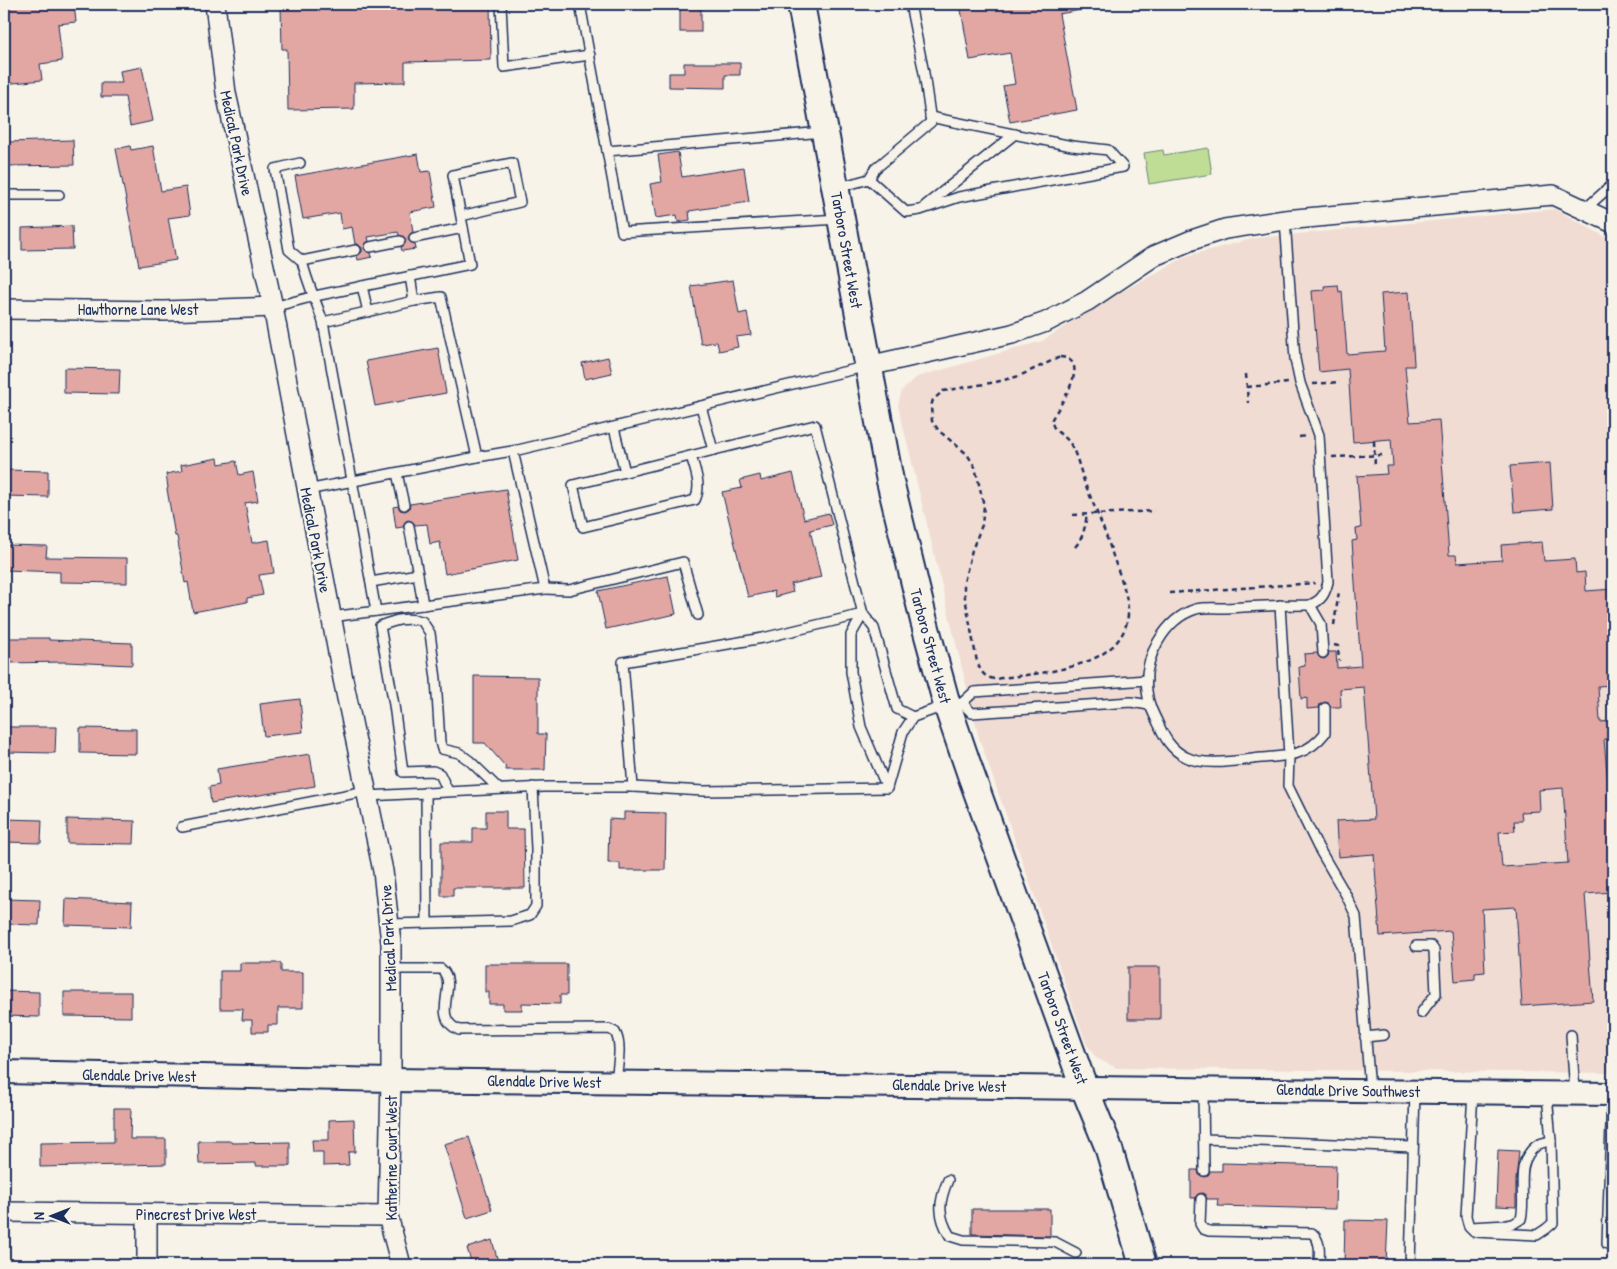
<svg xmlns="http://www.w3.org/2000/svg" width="1617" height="1269" font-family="'Patrick Hand',sans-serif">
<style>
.built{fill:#f1dcd3}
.green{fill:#bfdd95;stroke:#6d867a}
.building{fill:#e2a7a3;stroke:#1b2f5e;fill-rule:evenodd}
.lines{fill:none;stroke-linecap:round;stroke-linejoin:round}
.service-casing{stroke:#1b2f5e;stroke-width:12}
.minor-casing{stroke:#1b2f5e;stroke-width:22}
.tertiary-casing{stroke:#1b2f5e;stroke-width:26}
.secondary-casing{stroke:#1b2f5e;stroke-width:30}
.path{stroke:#1b2f5e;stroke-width:2.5;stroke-dasharray:5 4;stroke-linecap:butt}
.service{stroke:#f7f3e8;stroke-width:9}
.minor{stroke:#f7f3e8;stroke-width:19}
.tertiary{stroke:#f7f3e8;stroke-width:22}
.secondary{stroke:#f7f3e8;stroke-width:26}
.labels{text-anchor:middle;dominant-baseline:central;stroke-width:4.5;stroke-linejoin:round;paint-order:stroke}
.street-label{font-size:16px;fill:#1b2f5e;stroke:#f7f3e8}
</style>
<rect width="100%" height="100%" fill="#f7f3e8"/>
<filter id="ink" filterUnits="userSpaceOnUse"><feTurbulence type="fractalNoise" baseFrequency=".02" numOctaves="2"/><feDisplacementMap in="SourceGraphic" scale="10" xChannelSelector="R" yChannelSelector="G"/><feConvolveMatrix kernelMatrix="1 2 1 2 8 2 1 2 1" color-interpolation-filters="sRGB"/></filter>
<g filter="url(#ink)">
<!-- built -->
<polygon class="built" points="1555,209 1613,241 1613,1073 1117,1068 1096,1058 1086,1043 979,738 898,405 902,390 917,377 1042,341 1110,298 1187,256 1255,238"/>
<!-- green -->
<polygon class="green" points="1208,148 1212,174 1149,184 1144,153 1163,150 1164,155"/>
<!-- building -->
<g class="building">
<polygon points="4,4 74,4 76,22 58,24 62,61 40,64 42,80 4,84"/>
<polygon points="356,4 490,4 491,60 405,62 405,82 354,83 354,109 288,110 287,49 282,49 281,6"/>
<rect x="680" y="4" width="21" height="28"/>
<polygon points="960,4 1080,4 1081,10 1059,14 1077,110 1010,122 1003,86 1015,84 1010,53 970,60"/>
<polygon points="684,63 740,63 740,75 725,75 725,88 669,87 669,73 684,73"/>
<polygon points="142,67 153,121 130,126 125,97 101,97 101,83 122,83 120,71"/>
<polygon points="73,140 74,165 7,166 7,142"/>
<polygon points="130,146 131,150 153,146 161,191 186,187 190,215 168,218 176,260 139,266 116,149"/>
<polygon points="678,152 682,177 744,167 749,202 689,211 690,220 678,222 677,215 656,218 650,184 662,182 658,155"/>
<polygon points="418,154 421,172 430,171 436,207 410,212 413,232 410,234 408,239 410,242 415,244 416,249 402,251 401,247 404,245 406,240 404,237 399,235 398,232 368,237 369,241 366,243 364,248 366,251 371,253 372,257 358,260 357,256 362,252 362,248 358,244 355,244 352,227 342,229 340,213 303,219 295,176"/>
<polygon points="72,226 73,249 22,250 22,228"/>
<polygon points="733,280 739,314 747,312 751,335 736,337 738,347 719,351 717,342 701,344 691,286"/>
<path d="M1338 285 1339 292 1342 291 1347 354 1385 351 1381 294 1409 292 1414 363V366H1405L1410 422 1439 420 1449 555H1456L1457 563 1502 560 1501 545 1542 542 1544 561 1575 559 1576 573 1585 572 1586 591 1613 589V685L1598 686 1600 722 1611 721 1613 738 1604 739 1608 784H1613V892L1585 894 1593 1001 1522 1006 1516 907 1482 909 1485 972 1475 973V979L1455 981 1451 931 1380 936 1374 854 1338 857 1336 821 1374 819 1364 687 1340 689 1341 707H1331L1329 703 1325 702 1320 704 1319 708 1307 709V698L1301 699 1299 667 1305 666 1304 654 1317 653 1320 658 1324 659 1328 656 1329 652H1336L1337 668 1361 666 1352 541 1357 540 1356 529 1361 528 1357 476 1387 474 1386 466H1393L1391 439 1353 442 1348 369 1319 372 1312 291 1325 290 1324 286ZM1563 788 1568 863 1502 867 1499 832 1515 831 1514 821H1522L1521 812 1540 811 1539 790Z"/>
<polygon points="438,348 446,393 375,406 366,361"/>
<polygon points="608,357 612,373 585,379 582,363"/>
<polygon points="64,368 120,369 119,394 64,393"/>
<polygon points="218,458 219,464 236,461 239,475 253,472 258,501 245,503 252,543 269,540 274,573 259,575 263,595 247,598 247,602 193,612 188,582 185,583 177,536 175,536 167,489 168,488 166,474 182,471 181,465"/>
<polygon points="1550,463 1553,509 1514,512 1510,466"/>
<polygon points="4,470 48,471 48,497 4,496"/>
<polygon points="793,473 804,519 829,513 832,525 810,530 821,577 791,584 793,592 775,597 774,591 748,597 722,492 742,488 740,480 760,475 761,481"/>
<polygon points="506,489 518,560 445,574 440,542 430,544 427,524 415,525 413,522 408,520 405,522 403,527 396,528 393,507 398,506 400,510 405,511 409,509 410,504"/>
<polygon points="4,545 47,546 46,557 127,558 127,583 60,582 60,572 4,570"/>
<polygon points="668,576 676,614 606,629 598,591"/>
<polygon points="4,638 49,638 49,640 132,643 132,665 66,662 4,663"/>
<polygon points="474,676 538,677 538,734 546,734 545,770 506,770 505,766 485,743 474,743"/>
<polygon points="300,699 303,732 264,736 260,704"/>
<polygon points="4,727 56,727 55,753 4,752"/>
<polygon points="80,728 136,729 136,754 80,753"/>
<polygon points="310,754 315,786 211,803 209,787 219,785 217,769"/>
<polygon points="486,811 506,811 506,829 524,829 525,888 453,888 453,896 441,896 441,842 473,842 473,828 486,828"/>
<polygon points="624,812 666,813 665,870 620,870 620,863 608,863 609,819 624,820"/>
<polygon points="4,819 42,820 41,843 4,842"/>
<polygon points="67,819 135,821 134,844 67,843"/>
<polygon points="4,899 40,900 39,925 4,924"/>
<polygon points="66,899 132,902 131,927 65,925"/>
<polygon points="240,963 281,963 281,972 303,972 303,1008 278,1008 278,1025 268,1025 268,1032 252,1032 252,1020 242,1020 243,1009 220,1009 220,971 240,971"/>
<polygon points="485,964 567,964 567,995 560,995 560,1004 522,1003 522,1010 503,1010 503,1004 489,1004 489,992 485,992"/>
<rect x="1128" y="967" width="32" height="52"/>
<polygon points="4,991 39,992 39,1017 4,1016"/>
<polygon points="64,992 131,992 131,1017 64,1016"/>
<polygon points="114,1108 131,1108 130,1139 166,1139 166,1164 40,1167 40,1143 114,1142"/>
<polygon points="354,1119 355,1152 348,1152 349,1165 323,1166 323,1152 313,1152 312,1140 329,1140 329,1120"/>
<polygon points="469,1137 492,1210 467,1218 444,1144"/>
<polygon points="198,1141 229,1141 233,1143 290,1142 290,1166 256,1166 256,1163 199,1164"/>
<polygon points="1498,1150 1519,1151 1516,1180 1516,1207 1496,1206"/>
<polygon points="1222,1163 1336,1166 1335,1209 1217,1206 1218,1199 1207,1199 1205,1194 1202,1193 1198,1194 1195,1198 1191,1198 1191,1170 1198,1170 1199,1175 1205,1177 1209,1174 1210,1171 1222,1171"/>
<polygon points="972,1209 1050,1209 1050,1236 972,1234"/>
<polygon points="1345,1220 1388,1221 1386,1265 1344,1265"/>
<polygon points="492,1240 499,1265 472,1265 467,1248"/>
</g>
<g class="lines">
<defs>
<g id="service">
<polyline points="501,4 504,67 590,55"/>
<polyline points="580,4 622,232 839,219"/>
<polyline points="607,151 823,132"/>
<polyline points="300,163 275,169 289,250 302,261"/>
<polyline points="869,179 906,212 920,210 959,197 1123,167 1108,150 1072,146 930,117"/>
<polyline points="836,188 869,179 875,169 931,122 924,73 910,4"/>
<polyline points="4,195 59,195"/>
<polyline points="926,205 1015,134"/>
<polyline points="1585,209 1613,184"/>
<path d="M1285 220 1295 359 1300 383 1319 435 1328 582C1325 594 1322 600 1310 605 1282 605 1254 606 1226 608 1217 608 1205 607 1196 609 1164 619 1143 659 1147 691 1148 703 1153 713 1158 723 1164 737 1171 750 1186 757 1205 767 1240 760 1261 758 1288 756 1307 756 1325 733V708"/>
<polyline points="414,238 463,228"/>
<polyline points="370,247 400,241"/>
<path d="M356 250 302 261C307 282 316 301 323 322L376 611"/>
<polyline points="410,276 414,301"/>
<polyline points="362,286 368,312"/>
<polyline points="273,307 315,296 470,264 453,175 512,163 520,202 461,216"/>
<polyline points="323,322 414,301 441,297 477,457"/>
<polyline points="701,406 713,450"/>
<polyline points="614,428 625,472"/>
<path d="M691 456C695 470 702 486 695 500L583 527 573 485 815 425 863 614 874 628 897 709 913 717"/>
<polyline points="397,473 404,505"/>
<polyline points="307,490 477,457 518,450 868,366"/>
<polyline points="418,574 423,605"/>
<polyline points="371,582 418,574 409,526"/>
<polyline points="545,589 569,590 683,562 698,615"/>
<polyline points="1280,605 1289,756 1288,786 1318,847 1346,895 1356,916 1370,1090"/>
<polyline points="1310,605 1321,624 1323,653"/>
<polyline points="863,614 851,635 851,672 861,727 887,788"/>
<polyline points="331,617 545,589 513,451"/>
<polyline points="962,703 972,713 1131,702 1149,705"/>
<polyline points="633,787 623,662 763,638 863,614"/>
<path d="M448 791 440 774 433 771 403 772 394 705 380 626C396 620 404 617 422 621L430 633 436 679 440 742 442 749 459 753 470 761 499 789"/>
<polyline points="426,792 427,922"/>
<polyline points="367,796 544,787 633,787 704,791 887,788 903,732 913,717 947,705 962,703 974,692 1147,680"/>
<polyline points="182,827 366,791"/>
<polyline points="389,924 511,921 530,915 536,906 536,849 533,787"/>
<polyline points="1416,946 1431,946 1434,950 1436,994 1421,1013"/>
<path d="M391 969H441C460 984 429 1017 459 1030L609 1029 615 1032C623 1045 617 1067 616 1082"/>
<polyline points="1571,1035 1575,1093"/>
<polyline points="1365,1037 1384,1035"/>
<polyline points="1203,1091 1204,1171"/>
<polyline points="1473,1092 1466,1216 1469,1227 1474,1232 1537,1235 1546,1229 1553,1223 1551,1141 1547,1094"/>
<polyline points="1612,1095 1607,1244 1613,1244"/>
<polyline points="1204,1139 1413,1147"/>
<path d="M948 1180C939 1201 937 1215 950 1236L963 1240 1055 1242 1076 1253"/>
<path d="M1201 1199 1200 1224 1203 1229 1209 1231 1312 1233C1322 1242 1319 1253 1319 1265"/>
<path d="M1470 1227 1507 1225 1513 1224 1521 1219C1527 1195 1513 1164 1536 1146 1539 1143 1546 1142 1551 1141"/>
<polyline points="1410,1265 1415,1091"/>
</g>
<g id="minor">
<polyline points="215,4 226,93 273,307 343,679 383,871 391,943 391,1080 388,1216 401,1265"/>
<polyline points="4,309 164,311 273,307"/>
<polyline points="868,366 1012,334 1046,322 1087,301 1154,256 1192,240 1225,229 1285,220 1553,195 1613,223"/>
<polyline points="4,1212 388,1216"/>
<polyline points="147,1214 147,1265"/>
</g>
<polyline id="tertiary" points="4,1072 391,1080 1613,1094"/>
<polyline id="secondary" points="801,4 890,481 924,621 947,705 971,775 1084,1087 1108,1146 1143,1265"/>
</defs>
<!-- service casing -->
<use href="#service" class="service-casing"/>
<!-- minor casing -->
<use href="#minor" class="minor-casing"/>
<!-- tertiary casing -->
<use href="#tertiary" class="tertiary-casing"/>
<!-- secondary casing -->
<use href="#secondary" class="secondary-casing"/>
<!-- path -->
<g class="path">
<path d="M1060 357C1093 359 1060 405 1052 419 1051 433 1066 434 1071 445 1077 456 1080 469 1084 481 1094 506 1105 530 1113 556 1119 574 1129 596 1128 615 1123 671 1035 673 994 679 983 677 981 671 977 662L964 592V582L972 550 982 525 984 506 975 467 967 454 939 431 932 421 931 406 933 400 943 391 996 382 1019 376Z"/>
<polyline points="1246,374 1248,403"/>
<polyline points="1313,384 1340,382"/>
<polyline points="1247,387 1288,383"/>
<polyline points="1299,437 1307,436"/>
<polyline points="1374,441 1375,468"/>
<polyline points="1332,457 1385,455"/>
<polyline points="1073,515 1154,511"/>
<path d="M1075 547C1084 537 1085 526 1087 514"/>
<polyline points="1169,593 1315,583"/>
<polyline points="1334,625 1339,591"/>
<polyline points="1334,645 1338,646 1339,661"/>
</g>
<!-- service -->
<use href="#service" class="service"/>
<!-- minor -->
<use href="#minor" class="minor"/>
<!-- tertiary -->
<use href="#tertiary" class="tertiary"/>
<!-- secondary -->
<use href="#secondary" class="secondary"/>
</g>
</g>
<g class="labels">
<!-- street labels -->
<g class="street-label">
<text transform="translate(237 143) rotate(78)">Medical Park Drive</text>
<text transform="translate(847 250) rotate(80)">Tarboro Street West</text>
<text x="138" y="309">Hawthorne Lane West</text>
<text transform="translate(316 540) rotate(79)">Medical Park Drive</text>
<text transform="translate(931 646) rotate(75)">Tarboro Street West</text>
<text transform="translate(388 938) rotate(-93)">Medical Park Drive</text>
<text transform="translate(1063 1028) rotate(70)">Tarboro Street West</text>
<text transform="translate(139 1075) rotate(1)">Glendale Drive West</text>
<text transform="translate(544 1081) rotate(1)">Glendale Drive West</text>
<text transform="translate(949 1085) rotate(1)">Glendale Drive West</text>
<text transform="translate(1348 1090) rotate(1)">Glendale Drive Southwest</text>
<text transform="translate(391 1158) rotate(-90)">Katherine Court West</text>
<text x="196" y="1214">Pinecrest Drive West</text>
</g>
</g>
<!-- margin -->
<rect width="1617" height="1269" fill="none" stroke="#f7f3e8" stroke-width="20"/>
<rect x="10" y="10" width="1597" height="1249" fill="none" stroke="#1b2f5e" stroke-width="2" filter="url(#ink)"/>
<!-- north arrow -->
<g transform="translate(52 1216) rotate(270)" stroke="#f7f3e8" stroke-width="4" paint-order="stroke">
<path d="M0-4L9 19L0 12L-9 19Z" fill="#1b2f5e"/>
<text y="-8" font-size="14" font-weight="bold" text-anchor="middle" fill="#1b2f5e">N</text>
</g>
</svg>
